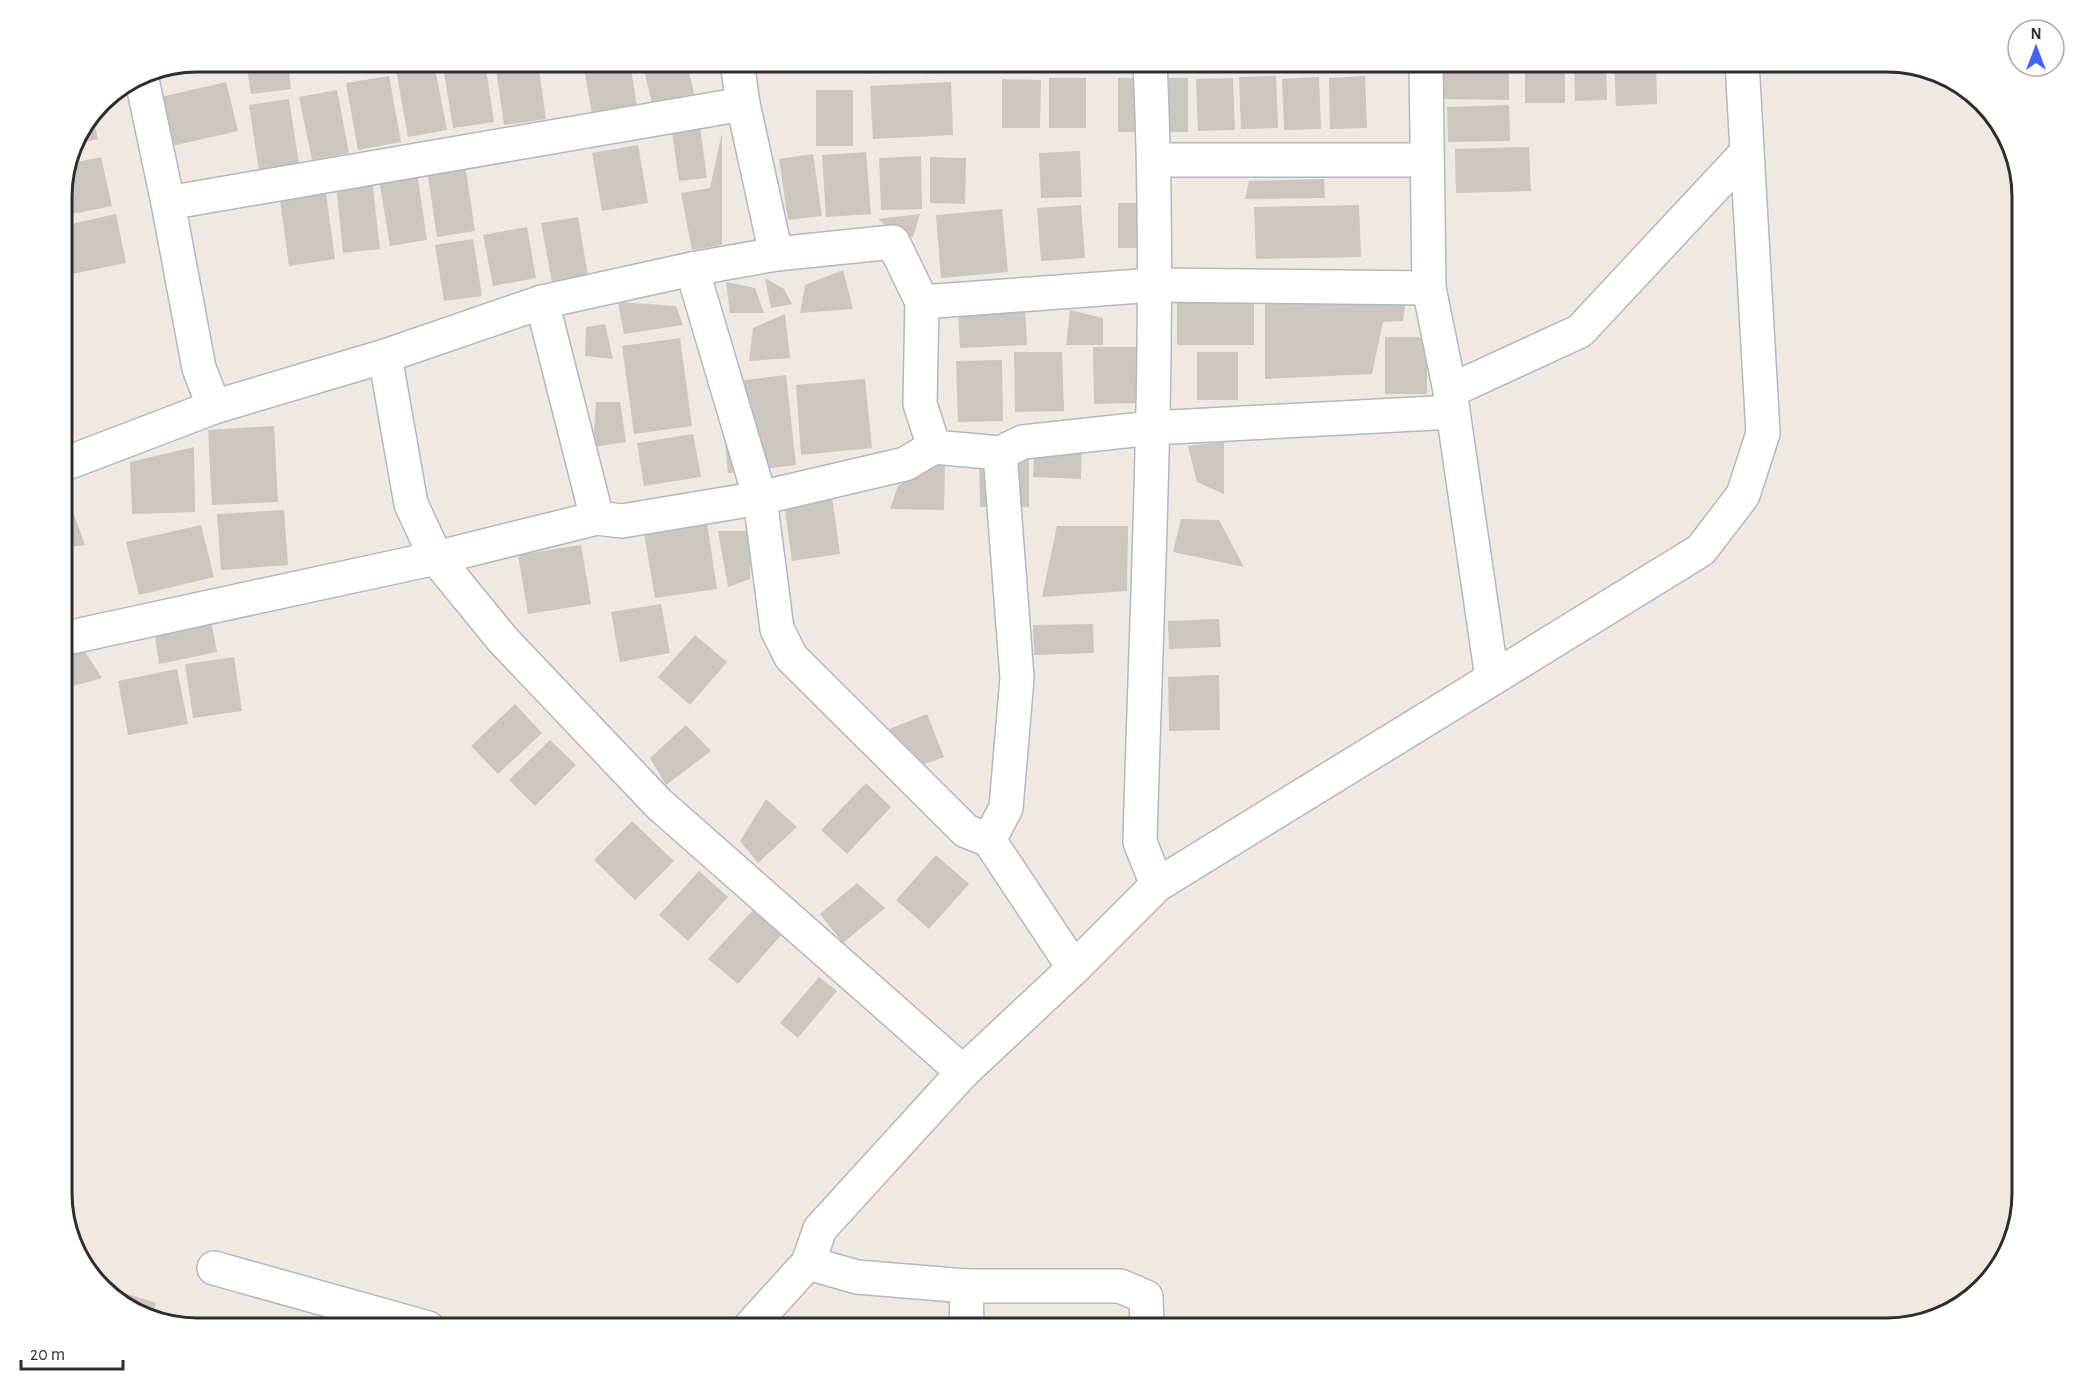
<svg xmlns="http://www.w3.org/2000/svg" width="2084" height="1390" font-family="'Alegreya Sans',sans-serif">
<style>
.building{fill:#cbc7bf}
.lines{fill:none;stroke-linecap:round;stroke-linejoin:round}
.minor-casing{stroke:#b4b7c1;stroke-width:36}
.minor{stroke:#fff;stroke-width:33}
.rim{fill:none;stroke:#2e2e2e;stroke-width:3}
</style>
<rect width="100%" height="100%" fill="#efe9e1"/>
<!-- building -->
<g class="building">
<polygon points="246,62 288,62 291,89 251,94"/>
<polygon points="338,62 381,62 382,66 340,74"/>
<polygon points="476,62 485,62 494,122 453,128 443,66"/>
<polygon points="495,62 538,62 546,119 504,125"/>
<polygon points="583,62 630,62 637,107 592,114"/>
<polygon points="642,62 687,62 694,94 652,103"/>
<polygon points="864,62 909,62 910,72 865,74"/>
<polygon points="923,62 960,62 961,72 924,74"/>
<polygon points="993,62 1044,62 1045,68 994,73"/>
<rect x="1160" y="62" width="34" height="7"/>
<polygon points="1236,62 1274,62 1274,72 1237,73"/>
<polygon points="1282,62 1316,62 1318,69 1282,71"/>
<polygon points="1329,62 1364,62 1366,68 1329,69"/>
<polygon points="1442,62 1509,62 1509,100 1442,99"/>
<rect x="1525" y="62" width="40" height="41"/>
<polygon points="1574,62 1606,62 1607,100 1575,101"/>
<polygon points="1614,62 1656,62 1657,104 1616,106"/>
<polygon points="434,63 447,130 408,137 396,70"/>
<polygon points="389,76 401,142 358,150 346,83"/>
<polygon points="1276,76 1278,128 1241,129 1239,77"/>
<polygon points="1365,76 1367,128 1330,129 1329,78"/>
<polygon points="1319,77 1321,129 1284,130 1282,79"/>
<rect x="1049" y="78" width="37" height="50"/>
<rect x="1118" y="78" width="70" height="54"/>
<polygon points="1233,78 1235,130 1198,131 1196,79"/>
<polygon points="1002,79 1041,80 1040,128 1002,128"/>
<polygon points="226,82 238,131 172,146 161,97"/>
<polygon points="951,82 953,135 873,139 870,86"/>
<polygon points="337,90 349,153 312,160 299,97"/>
<rect x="816" y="90" width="37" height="56"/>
<polygon points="289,99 299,164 259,171 249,105"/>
<polygon points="1509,105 1510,141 1448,142 1447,107"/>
<polygon points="92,113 98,139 73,145 75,137"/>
<polygon points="698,113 707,178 679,181 670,117"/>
<polygon points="722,132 722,245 692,250 681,193 710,188"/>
<polygon points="638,145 648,203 602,211 592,153"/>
<polygon points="1529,147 1531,191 1456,193 1455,149"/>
<polygon points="1080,151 1082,197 1041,198 1039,153"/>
<polygon points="866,152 871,214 826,217 822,155"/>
<polygon points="813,154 822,216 788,220 779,159"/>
<polygon points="921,156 922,209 881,210 879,158"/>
<polygon points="101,157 112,206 62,216 62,188 68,164"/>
<polygon points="930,157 966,158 965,204 930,203"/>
<polygon points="465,164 475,231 437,237 427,169"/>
<polygon points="417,173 427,240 390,246 379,179"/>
<polygon points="1324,179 1325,198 1245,199 1249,181"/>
<polygon points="372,180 380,249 343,253 336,184"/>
<polygon points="325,187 335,259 289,266 279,193"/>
<rect x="1118" y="203" width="42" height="45"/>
<polygon points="1081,205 1085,258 1041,261 1037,208"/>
<polygon points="1359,205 1361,257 1256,259 1254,207"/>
<polygon points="1002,209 1008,272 941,278 936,215"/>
<polygon points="116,214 126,263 62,276 62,226"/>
<polygon points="920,214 913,237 899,236 878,219"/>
<polygon points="578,217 589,282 553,288 541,223"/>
<polygon points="527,227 536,278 493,286 483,235"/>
<polygon points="473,239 482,296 444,301 435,245"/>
<polygon points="843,270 853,309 800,313 805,285"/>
<polygon points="765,278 784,289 792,304 771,308"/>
<polygon points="726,282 755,288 764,313 730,313"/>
<polygon points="1265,293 1406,300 1403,321 1383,322 1372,374 1265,379"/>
<polygon points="1177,299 1254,303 1254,345 1177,345"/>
<polygon points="618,302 676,306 683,325 624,334"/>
<polygon points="1025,306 1027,345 960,348 958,310"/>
<polygon points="1070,310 1103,318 1103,345 1066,345"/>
<polygon points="785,314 790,358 749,361 753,328"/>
<polygon points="605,324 613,359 585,356 586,327"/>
<rect x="1385" y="337" width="42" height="57"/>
<polygon points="680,338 692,426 634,434 622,346"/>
<polygon points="1093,347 1136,347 1137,403 1094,404"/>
<polygon points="1014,352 1062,352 1064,411 1015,412"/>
<rect x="1197" y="352" width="41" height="48"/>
<polygon points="1002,360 1003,421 958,422 956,361"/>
<polygon points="786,375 796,465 728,473 719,383"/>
<polygon points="865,379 872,448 801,455 796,385"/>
<polygon points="596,402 620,402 626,442 593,447"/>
<polygon points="274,426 278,502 212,505 208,430"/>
<polygon points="693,434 701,477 644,486 637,443"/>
<polygon points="1035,438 1082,439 1081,479 1033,477"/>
<polygon points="1224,442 1224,494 1197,482 1188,446"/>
<polygon points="194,447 195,512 132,514 130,462"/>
<polygon points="979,456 1029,456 1029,507 980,507"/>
<polygon points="945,459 944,510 890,509 898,486"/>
<polygon points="832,497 840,554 792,561 784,503"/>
<polygon points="62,501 69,501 85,545 62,548"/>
<polygon points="284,510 288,565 221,570 217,514"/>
<polygon points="1181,519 1219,520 1244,567 1173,552"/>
<polygon points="707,523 717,589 655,598 644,533"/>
<polygon points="201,525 214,577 139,595 126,542"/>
<polygon points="1057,526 1128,526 1127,591 1042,597"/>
<polygon points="718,531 752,531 750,579 728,587"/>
<polygon points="581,545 591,604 528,614 518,555"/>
<polygon points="661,604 670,653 620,662 611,612"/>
<polygon points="1219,619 1221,647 1169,649 1168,621"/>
<polygon points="211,621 217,652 159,664 154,628"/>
<polygon points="1093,624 1094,653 1034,655 1033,625"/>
<polygon points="695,635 727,662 690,705 658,677"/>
<polygon points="84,650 102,678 62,689 62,657"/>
<polygon points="234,657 242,711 193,718 185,664"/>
<polygon points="177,669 188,724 128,735 118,681"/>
<polygon points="1219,675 1220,730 1169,731 1168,677"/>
<polygon points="515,704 542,733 498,774 471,746"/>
<polygon points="927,714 944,757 895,775 879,733"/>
<polygon points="686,725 711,751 666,785 650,758"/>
<polygon points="550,740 576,765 535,806 509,780"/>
<polygon points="866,783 891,807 847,854 821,830"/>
<polygon points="766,799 797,827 758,863 740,841"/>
<polygon points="632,821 674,861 635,900 594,860"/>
<polygon points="936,855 969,884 929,929 896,900"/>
<polygon points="699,871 728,897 688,941 659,915"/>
<polygon points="857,883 885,908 843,943 820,914"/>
<polygon points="754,909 782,934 738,984 708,959"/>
<polygon points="819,977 837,991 798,1038 780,1023"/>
<polygon points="103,1286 156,1303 152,1315 121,1306"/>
</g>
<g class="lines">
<defs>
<g id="minor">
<path d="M1150 62C1162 321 1147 582 1140 842L1157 885"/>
<polyline points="141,75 168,203 199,368 214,407"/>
<polyline points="743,104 776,254"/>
<polyline points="1154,160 1426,160"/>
<polyline points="168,203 743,104 737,62"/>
<polyline points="692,269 776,254 893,242 922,302"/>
<polyline points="1429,288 1450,391"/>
<polyline points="542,302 597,518"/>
<polyline points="385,356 411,504 436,558 503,640 659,804 963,1072"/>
<polyline points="934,447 920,404 922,302 1154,285 1429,288 1426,62"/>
<polyline points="62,465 214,407 385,356 542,302 692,269 760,498 777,629 791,657 966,831 989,840 1074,968"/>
<polyline points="62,639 436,558 597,518 622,521 760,498 905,464 934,447 1000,453 1023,442 1152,428 1453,412"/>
<polyline points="1492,678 1450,391 1580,331 1747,152"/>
<polyline points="989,840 1006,808 1017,678 1000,453"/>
<polyline points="214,1268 428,1328"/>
<polyline points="966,1286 967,1328"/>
<polyline points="749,1328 808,1263"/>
<polyline points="1147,1328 1146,1297 1120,1286 966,1286 857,1277 808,1263 820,1229 963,1072 1074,968 1157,885 1701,550 1743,495 1763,433 1742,62"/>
</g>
</defs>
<!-- minor casing -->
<use href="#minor" class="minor-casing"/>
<!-- minor -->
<use href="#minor" class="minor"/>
</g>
<!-- crop -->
<path d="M0 0H2084V1390H0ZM197 72H1887A125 125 0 0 1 2012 197V1193A125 125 0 0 1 1887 1318H197A125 125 0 0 1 72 1193V197A125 125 0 0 1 197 72Z" fill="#fff" fill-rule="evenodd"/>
<path class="rim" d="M197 72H1887A125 125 0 0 1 2012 197V1193A125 125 0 0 1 1887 1318H197A125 125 0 0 1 72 1193V197A125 125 0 0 1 197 72Z"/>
<!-- north arrow -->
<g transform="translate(2036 48)"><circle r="28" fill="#ffffff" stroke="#ababab" stroke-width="1.5"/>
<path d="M0-4.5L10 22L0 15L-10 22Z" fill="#4264fb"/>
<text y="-9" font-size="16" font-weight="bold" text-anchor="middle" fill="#2e2e2e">N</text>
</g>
<!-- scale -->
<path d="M21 1360v9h102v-9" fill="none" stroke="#2e2e2e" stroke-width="3"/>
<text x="30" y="1360" font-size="18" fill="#2e2e2e" stroke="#ffffff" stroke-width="4.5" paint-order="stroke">20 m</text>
</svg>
